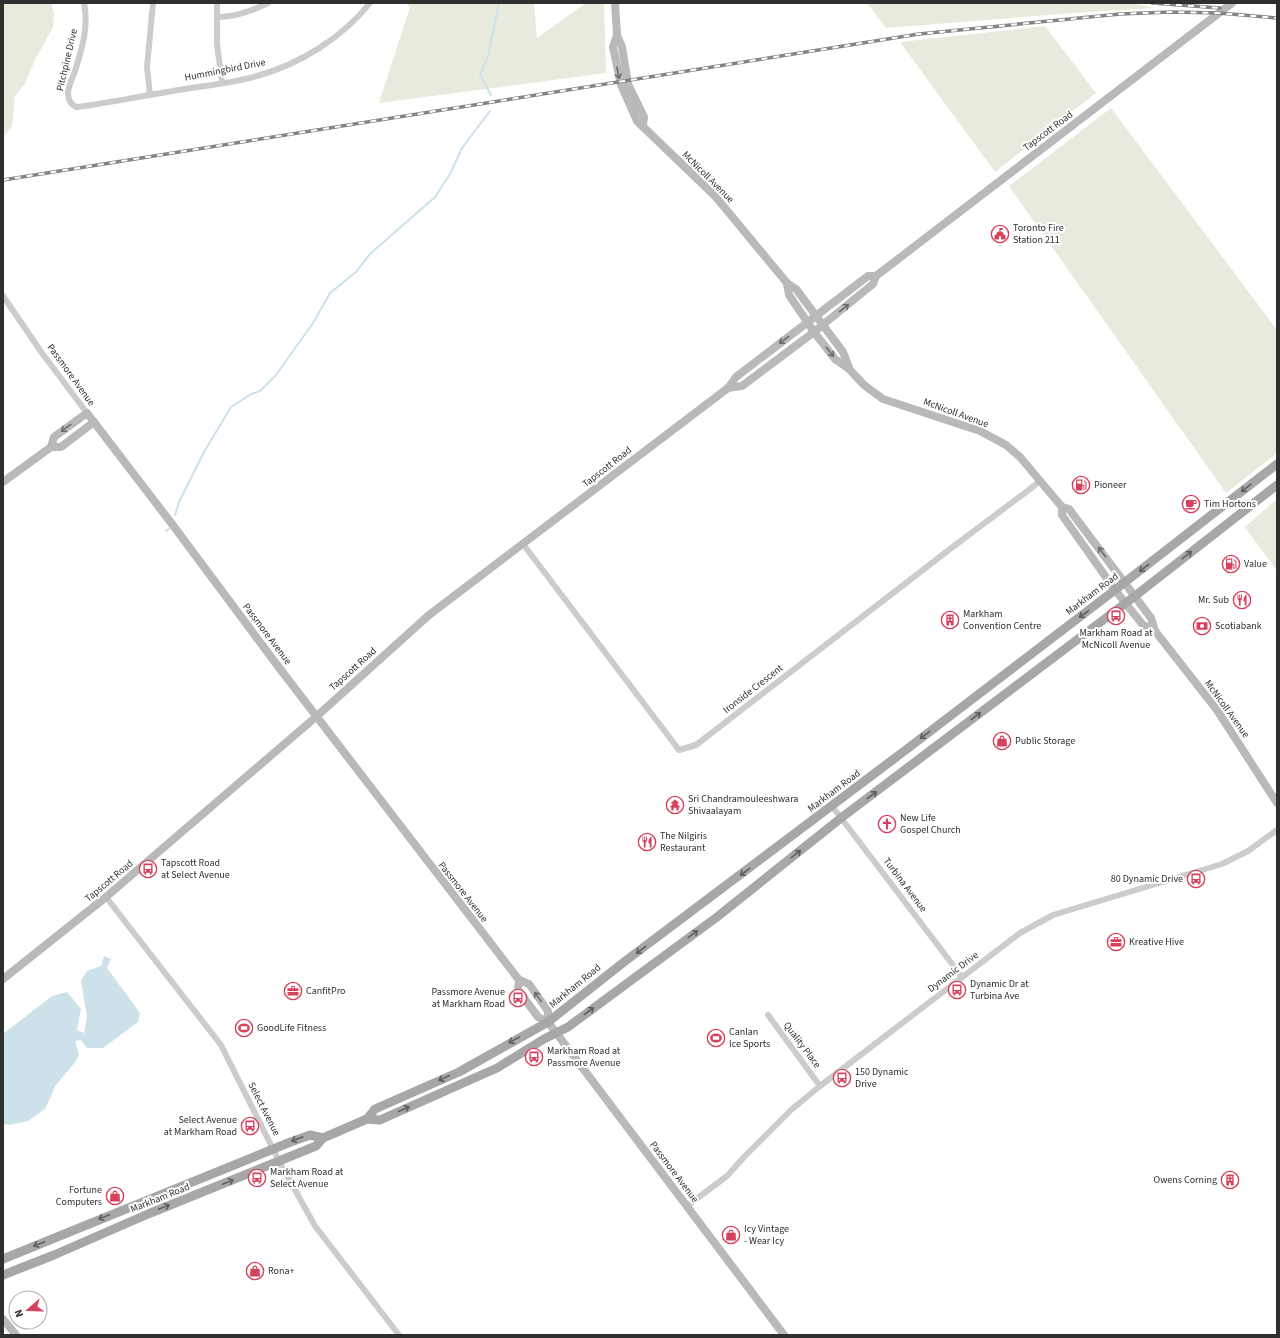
<svg xmlns="http://www.w3.org/2000/svg" width="1280" height="1338" font-family="'Source Sans 3',sans-serif">
<style>
.green{fill:#e6ebde}
.water{fill:#cce1e9}
.lines{fill:none;stroke-linecap:round;stroke-linejoin:round}
.stream{stroke:#cce1e9;stroke-width:2}
.street{stroke:#ccc;stroke-width:6}
.secondary{stroke:#b9b9b9;stroke-width:8}
.primary{stroke:#a7a7a7;stroke-width:9}
.rail-casing{stroke:#848484;stroke-width:3.5}
.rail{stroke:#fff;stroke-width:2;stroke-dasharray:6;stroke-linecap:butt}
.oneway{stroke:#6d6d6d}
.oneway2{stroke:#5f5f5f}
.labels{text-anchor:middle;dominant-baseline:central;stroke-width:4;stroke-linejoin:round;paint-order:stroke}
.street-label{font-size:10px;fill:#2f2f2f;stroke:#fff}
.poi-label{font-size:10px;fill:#2f2f2f;stroke:#fff;text-anchor:start}
</style>
<rect width="100%" height="100%" fill="#fff"/>
<!-- green -->
<g class="green">
<polygon points="3,3 51,3 54,13 53,27 36,58 24,85 15,96 12,126 3,137"/>
<polygon points="405,3 534,3 537,38 586,3 604,3 606,73 379,103 410,7"/>
<polygon points="867,3 1130,3 1155,8 1073,13 886,28"/>
<polygon points="1045,26 1096,93 995,172 900,42"/>
<polygon points="1111,108 1277,330 1277,453 1226,493 1009,186"/>
<polygon points="1277,499 1277,571 1245,527"/>
</g>
<!-- water -->
<polygon class="water" points="104,956 111,959 107,968 140,1013 138,1022 103,1048 87,1048 81,1040 75,1041 79,1054 76,1061 56,1085 45,1109 28,1121 10,1125 3,1124 3,1034 52,996 67,992 81,1009 77,1030 84,1033 87,1017 81,981 87,971 101,966"/>
<g class="lines">
<!-- stream -->
<g class="stream">
<polyline points="491,95 480,75 488,56 499,3"/>
<polyline points="175,515 179,502 204,452 231,407 251,394 260,391 276,375 313,323 330,293 356,272 370,254 435,197 450,174 462,148 490,111"/>
<polyline points="166,531 171,527"/>
</g>
<!-- street -->
<g class="street">
<path d="M84 3C89 26 82 49 75 71 73 77 69 85 68 92 68 99 70 105 77 107 109 103 141 96 173 91 200 86 229 84 257 76 300 64 342 38 370 3"/>
<polyline points="217,3 217,44 222,82"/>
<path d="M217 17C235 17 252 11 268 3"/>
<polyline points="150,95 147,67 153,3"/>
<polyline points="3,296 42,353 87,413"/>
<polyline points="523,544 679,750 696,745 950,549 1034,486 1040,480"/>
<polyline points="832,806 962,977"/>
<polyline points="106,897 221,1045 279,1161 315,1226 399,1335"/>
<polyline points="768,1015 820,1086"/>
<polyline points="687,1206 727,1176 745,1156 791,1110 820,1086 1020,933 1053,915 1222,864 1248,851 1277,830"/>
</g>
<!-- secondary -->
<g class="secondary">
<polyline points="615,3 617,35 613,47 621,85 637,121 715,196 787,283 796,289 843,352 849,368"/>
<polyline points="617,35 622,47 628,84 644,117 643,125"/>
<polyline points="787,283 789,295 814,332 835,359 849,369 864,385 883,399 980,431 1006,445 1020,457 1062,507 1069,509 1139,602 1151,618 1155,631 1217,710 1277,803"/>
<polyline points="728,388 742,386 814,332 873,284 876,276"/>
<polyline points="51,447 54,437 87,413 172,524 277,665 519,980 529,984 548,1011 548,1022"/>
<polyline points="3,482 51,447 61,447 94,422"/>
<polyline points="1062,507 1062,515 1115,590 1143,625 1155,631"/>
<polyline points="3,979 106,897 317,716 429,615 728,388 736,377 868,276 876,276 1232,3"/>
<polyline points="519,980 518,990 538,1017 548,1022 784,1335"/>
<polyline points="3,1319 16,1335"/>
</g>
<!-- primary -->
<g class="primary">
<polyline points="367,1119 375,1109 459,1072 548,1022 624,962 907,749 1111,593 1277,464"/>
<polyline points="3,1259 288,1143 310,1135 323,1138"/>
<polyline points="3,1275 54,1255 148,1214 316,1146 323,1138 367,1119 380,1120 497,1068 544,1039 568,1027 717,917 841,818 1135,596 1277,485"/>
</g>
<defs>
<g id="rail">
<polyline points="1152,3 1220,8"/>
<polyline points="3,180 919,34 1120,14 1171,12 1219,13 1277,18"/>
</g>
</defs>
<!-- rail casing -->
<use href="#rail" class="rail-casing"/>
<!-- rail -->
<use href="#rail" class="rail"/>
</g>
<!-- one-way arrows -->
<defs><path id="oneway-shaft" d="M-6 0H5M1.5-3L5.5 0L1.5 3" fill="none" stroke-width="1.6" stroke-linecap="round" stroke-linejoin="round"/></defs>
<g class="oneway">
<use href="#oneway-shaft" transform="translate(618 73) rotate(80)"/>
<use href="#oneway-shaft" transform="translate(844 308) rotate(-39)"/>
<use href="#oneway-shaft" transform="translate(784 340) rotate(143)"/>
<use href="#oneway-shaft" transform="translate(830 352) rotate(51)"/>
<use href="#oneway-shaft" transform="translate(66 428) rotate(144)"/>
<use href="#oneway-shaft" transform="translate(1102 552) rotate(-127)"/>
<use href="#oneway-shaft" transform="translate(538 997) rotate(-125)"/>
</g>
<g class="oneway2">
<use href="#oneway-shaft" transform="translate(1246 488) rotate(142)"/>
<use href="#oneway-shaft" transform="translate(1187 555) rotate(-38)"/>
<use href="#oneway-shaft" transform="translate(1144 568) rotate(142)"/>
<use href="#oneway-shaft" transform="translate(1084 614) rotate(143)"/>
<use href="#oneway-shaft" transform="translate(976 716) rotate(-37)"/>
<use href="#oneway-shaft" transform="translate(925 735) rotate(143)"/>
<use href="#oneway-shaft" transform="translate(872 795) rotate(-37)"/>
<use href="#oneway-shaft" transform="translate(796 854) rotate(-38)"/>
<use href="#oneway-shaft" transform="translate(745 872) rotate(143)"/>
<use href="#oneway-shaft" transform="translate(693 934) rotate(-37)"/>
<use href="#oneway-shaft" transform="translate(641 950) rotate(143)"/>
<use href="#oneway-shaft" transform="translate(589 1011) rotate(-37)"/>
<use href="#oneway-shaft" transform="translate(514 1040) rotate(151)"/>
<use href="#oneway-shaft" transform="translate(444 1078) rotate(155)"/>
<use href="#oneway-shaft" transform="translate(404 1109) rotate(-24)"/>
<use href="#oneway-shaft" transform="translate(297 1139) rotate(160)"/>
<use href="#oneway-shaft" transform="translate(228 1182) rotate(-22)"/>
<use href="#oneway-shaft" transform="translate(164 1207) rotate(-22)"/>
<use href="#oneway-shaft" transform="translate(104 1217) rotate(158)"/>
<use href="#oneway-shaft" transform="translate(39 1244) rotate(158)"/>
</g>
<!-- icons -->
<defs>
<symbol id="civic-ring" viewBox="-11 -11 22 22"><circle r="9.5" fill="#fff" stroke="#d6415b" stroke-width="1.5"/><path d="M-.6-6.5H3V-4.5H.6V-3L4-1V1h2V6H-6V1h2V-1L-.6-3ZM-1.2 2.5V6h2.4V2.5Z" fill="#d6415b"/></symbol>
<symbol id="fuel-ring" viewBox="-11 -11 22 22"><circle r="9.5" fill="#fff" stroke="#d6415b" stroke-width="1.5"/><path d="M-5.5-6h7V0h2V4h1.3V-2.5L3-4.5l.8-.8L6-3V5H2.5V1h-1V6h-7ZM-4.2-4.7v3.2H.2V-4.7Z" fill="#d6415b"/></symbol>
<symbol id="cafe-ring" viewBox="-11 -11 22 22"><circle r="9.5" fill="#fff" stroke="#d6415b" stroke-width="1.5"/><path d="M-5.5-4.5H6V0H3Q3 3.5 0 3.5H-2.5Q-5.5 3.5-5.5 0ZM3-3.2v2h1.7v-2ZM-6 4.5H4V6H-6Z" fill="#d6415b"/></symbol>
<symbol id="restaurant-ring" viewBox="-11 -11 22 22"><circle r="9.5" fill="#fff" stroke="#d6415b" stroke-width="1.5"/><path d="M-5-6h1v4h1v-4h1v4h1v-4h1v5L-1.5 .5V6h-2V.5L-5-1ZM5-6V6H3V1.5H1.5Q1.5-4 5-6Z" fill="#d6415b"/></symbol>
<symbol id="bus-ring" viewBox="-11 -11 22 22"><circle r="9.5" fill="#fff" stroke="#d6415b" stroke-width="1.5"/><path d="M-5-6H5V4H4V6H2V4H-2V6H-4V4H-5ZM-3.5-4V0h7V-4ZM-3.5 1.2v1.5H-2V1.2ZM2 1.2v1.5H3.5V1.2Z" fill="#d6415b"/></symbol>
<symbol id="building-ring" viewBox="-11 -11 22 22"><circle r="9.5" fill="#fff" stroke="#d6415b" stroke-width="1.5"/><path d="M-4-6H4V6H1V3H-1V6H-4ZM-2.5-4.3h1.7v1.8h-1.7ZM.8-4.3h1.7v1.8H.8ZM-2.5-1h1.7V.8h-1.7ZM.8-1h1.7V.8H.8Z" fill="#d6415b"/></symbol>
<symbol id="bank-ring" viewBox="-11 -11 22 22"><circle r="9.5" fill="#fff" stroke="#d6415b" stroke-width="1.5"/><path d="M-6-4H6V4H-6ZM0-2.3a2.3 2.3 0 1 0 0 4.6a2.3 2.3 0 1 0 0-4.6Z" fill="#d6415b"/></symbol>
<symbol id="shop-ring" viewBox="-11 -11 22 22"><circle r="9.5" fill="#fff" stroke="#d6415b" stroke-width="1.5"/><path d="M-5-2.5h2.3a2.7 3.5 0 0 1 5.4 0H5L5.5 6h-11ZM-1.5-2.5h3a1.5 2.3 0 0 0-3 0Z" fill="#d6415b"/></symbol>
<symbol id="temple-ring" viewBox="-11 -11 22 22"><circle r="9.5" fill="#fff" stroke="#d6415b" stroke-width="1.5"/><path d="M0-6L5-2H3V0L6.5 2.5H4V6H1.5V3h-3V6H-4V2.5H-6.5L-3 0V-2H-5Z" fill="#d6415b"/></symbol>
<symbol id="church-ring" viewBox="-11 -11 22 22"><circle r="9.5" fill="#fff" stroke="#d6415b" stroke-width="1.5"/><path d="M-1.2-6h2.4v3.5h3.3v2.4h-3.3V6h-2.4V-.1h-3.3v-2.4h3.3Z" fill="#d6415b"/></symbol>
<symbol id="office-ring" viewBox="-11 -11 22 22"><circle r="9.5" fill="#fff" stroke="#d6415b" stroke-width="1.5"/><path d="M-6-3h4V-5.5h4V-3h4V5H-6ZM-1-4.5V-3h2v-1.5ZM-6 0V1H6V0Z" fill="#d6415b"/></symbol>
<symbol id="stadium-ring" viewBox="-11 -11 22 22"><circle r="9.5" fill="#fff" stroke="#d6415b" stroke-width="1.5"/><path d="M0-5a6.5 5 0 1 0 0 10a6.5 5 0 1 0 0-10ZM-3.5-1.8h7v3.6h-7Z" fill="#d6415b"/></symbol>
</defs>
<g fill-rule="evenodd">
<use href="#civic-ring" x="990" y="224" width="20" height="20"/>
<use href="#fuel-ring" x="1071" y="475" width="20" height="20"/>
<use href="#cafe-ring" x="1181" y="494" width="20" height="20"/>
<use href="#fuel-ring" x="1221" y="554" width="20" height="20"/>
<use href="#restaurant-ring" x="1232" y="590" width="20" height="20"/>
<use href="#bus-ring" x="1106" y="606" width="20" height="20"/>
<use href="#building-ring" x="940" y="610" width="20" height="20"/>
<use href="#bank-ring" x="1192" y="616" width="20" height="20"/>
<use href="#shop-ring" x="992" y="731" width="20" height="20"/>
<use href="#temple-ring" x="665" y="795" width="20" height="20"/>
<use href="#church-ring" x="877" y="814" width="20" height="20"/>
<use href="#restaurant-ring" x="637" y="832" width="20" height="20"/>
<use href="#bus-ring" x="138" y="859" width="20" height="20"/>
<use href="#bus-ring" x="1186" y="869" width="20" height="20"/>
<use href="#office-ring" x="1106" y="932" width="20" height="20"/>
<use href="#bus-ring" x="947" y="980" width="20" height="20"/>
<use href="#office-ring" x="283" y="981" width="20" height="20"/>
<use href="#bus-ring" x="508" y="988" width="20" height="20"/>
<use href="#stadium-ring" x="234" y="1018" width="20" height="20"/>
<use href="#stadium-ring" x="706" y="1028" width="20" height="20"/>
<use href="#bus-ring" x="524" y="1047" width="20" height="20"/>
<use href="#bus-ring" x="832" y="1068" width="20" height="20"/>
<use href="#bus-ring" x="240" y="1116" width="20" height="20"/>
<use href="#bus-ring" x="247" y="1168" width="20" height="20"/>
<use href="#building-ring" x="1220" y="1170" width="20" height="20"/>
<use href="#shop-ring" x="105" y="1186" width="20" height="20"/>
<use href="#shop-ring" x="721" y="1225" width="20" height="20"/>
<use href="#shop-ring" x="245" y="1261" width="20" height="20"/>
</g>
<g class="labels">
<!-- street labels -->
<g class="street-label">
<text transform="translate(67 60) rotate(-77)">Pitchpine Drive</text>
<text transform="translate(225 70) rotate(-11)">Hummingbird Drive</text>
<text transform="translate(1048 131) rotate(-37)">Tapscott Road</text>
<text transform="translate(708 177) rotate(45)">McNicoll Avenue</text>
<text transform="translate(71 375) rotate(54)">Passmore Avenue</text>
<text transform="translate(956 413) rotate(20)">McNicoll Avenue</text>
<text transform="translate(607 467) rotate(-38)">Tapscott Road</text>
<text transform="translate(1092 594) rotate(-37)">Markham Road</text>
<text transform="translate(267 634) rotate(53)">Passmore Avenue</text>
<text transform="translate(353 669) rotate(-42)">Tapscott Road</text>
<text transform="translate(753 689) rotate(-38)">Ironside Crescent</text>
<text transform="translate(1227 709) rotate(54)">McNicoll Avenue</text>
<text transform="translate(834 791) rotate(-37)">Markham Road</text>
<text transform="translate(109 881) rotate(-40)">Tapscott Road</text>
<text transform="translate(905 885) rotate(53)">Turbina Avenue</text>
<text transform="translate(463 892) rotate(52)">Passmore Avenue</text>
<text transform="translate(953 972) rotate(-37)">Dynamic Drive</text>
<text transform="translate(575 986) rotate(-39)">Markham Road</text>
<text transform="translate(802 1045) rotate(53)">Quality Place</text>
<text transform="translate(264 1109) rotate(63)">Select Avenue</text>
<text transform="translate(674 1172) rotate(53)">Passmore Avenue</text>
<text transform="translate(160 1198) rotate(-22)">Markham Road</text>
</g>
<!-- poi labels -->
<g class="poi-label">
<text x="1013" y="228">Toronto Fire<tspan x="1013" dy="12">Station 211</tspan></text>
<text x="1094" y="485">Pioneer</text>
<text x="1204" y="504">Tim Hortons</text>
<text x="1244" y="564">Value</text>
<text x="1229" y="600" text-anchor="end">Mr. Sub</text>
<text x="963" y="614">Markham<tspan x="963" dy="12">Convention Centre</tspan></text>
<text x="1215" y="626">Scotiabank</text>
<text x="1116" y="633" text-anchor="middle">Markham Road at<tspan x="1116" dy="12">McNicoll Avenue</tspan></text>
<text x="1015" y="741">Public Storage</text>
<text x="688" y="799">Sri Chandramouleeshwara<tspan x="688" dy="12">Shivaalayam</tspan></text>
<text x="900" y="818">New Life<tspan x="900" dy="12">Gospel Church</tspan></text>
<text x="660" y="836">The Nilgiris<tspan x="660" dy="12">Restaurant</tspan></text>
<text x="161" y="863">Tapscott Road<tspan x="161" dy="12">at Select Avenue</tspan></text>
<text x="1183" y="879" text-anchor="end">80 Dynamic Drive</text>
<text x="1129" y="942">Kreative Hive</text>
<text x="970" y="984">Dynamic Dr at<tspan x="970" dy="12">Turbina Ave</tspan></text>
<text x="306" y="991">CanfitPro</text>
<text x="505" y="992" text-anchor="end">Passmore Avenue<tspan x="505" dy="12">at Markham Road</tspan></text>
<text x="257" y="1028">GoodLife Fitness</text>
<text x="729" y="1032">Canlan<tspan x="729" dy="12">Ice Sports</tspan></text>
<text x="547" y="1051">Markham Road at<tspan x="547" dy="12">Passmore Avenue</tspan></text>
<text x="855" y="1072">150 Dynamic<tspan x="855" dy="12">Drive</tspan></text>
<text x="237" y="1120" text-anchor="end">Select Avenue<tspan x="237" dy="12">at Markham Road</tspan></text>
<text x="270" y="1172">Markham Road at<tspan x="270" dy="12">Select Avenue</tspan></text>
<text x="1217" y="1180" text-anchor="end">Owens Corning</text>
<text x="102" y="1190" text-anchor="end">Fortune<tspan x="102" dy="12">Computers</tspan></text>
<text x="744" y="1229">Icy Vintage<tspan x="744" dy="12">- Wear Icy</tspan></text>
<text x="268" y="1271">Rona+</text>
</g>
</g>
<!-- border -->
<rect width="1280" height="1338" fill="none" stroke="#2f2f2f" stroke-width="8"/>
<!-- north arrow -->
<g transform="translate(28 1310) rotate(250)"><circle r="19" fill="#ffffff" stroke="#acacac"/>
<path d="M0-3L7 15L0 10L-7 15Z" fill="#d6415b"/>
<text y="-6" font-size="11" font-weight="bold" text-anchor="middle" fill="#2f2f2f">N</text>
</g>
</svg>
